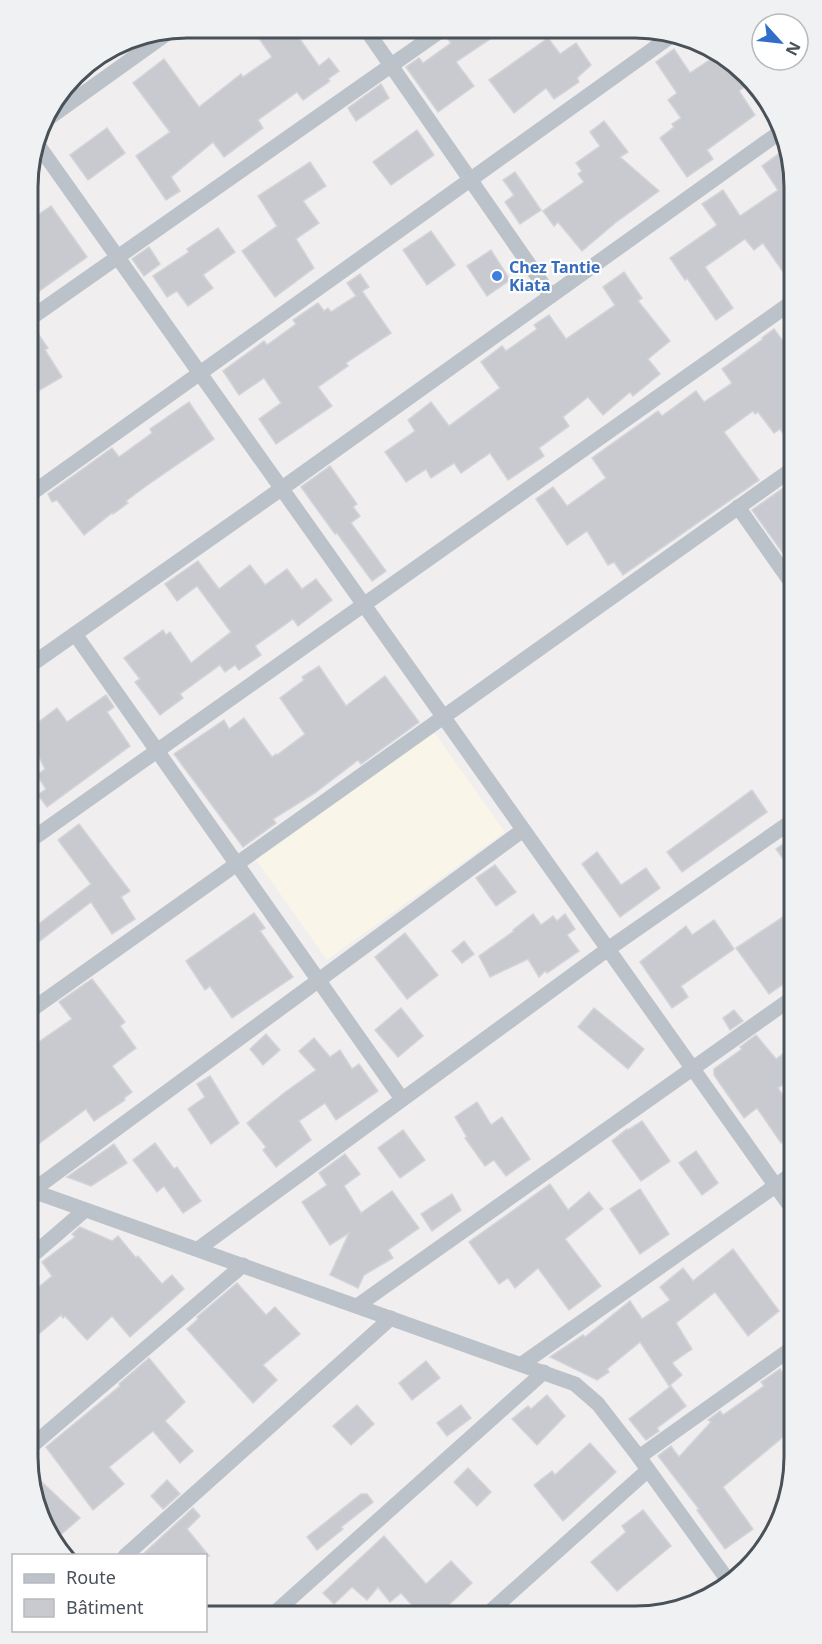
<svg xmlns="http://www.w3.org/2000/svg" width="822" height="1644" font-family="'Noto Sans',sans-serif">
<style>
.commercial{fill:#f9f5e9}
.building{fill:#c9cad0;stroke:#d3d4d9;stroke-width:1.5}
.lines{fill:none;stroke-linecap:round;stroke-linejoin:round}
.street{stroke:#bbc2c9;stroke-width:15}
.shop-dot{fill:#3f7fe0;stroke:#fff;stroke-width:2}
.labels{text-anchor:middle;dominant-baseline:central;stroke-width:4.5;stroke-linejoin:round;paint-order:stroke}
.shop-label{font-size:16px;font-weight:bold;fill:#366cbe;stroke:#fff;text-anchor:start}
.rim{fill:none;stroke:#495159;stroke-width:3}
</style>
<rect width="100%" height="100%" fill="#f0eeee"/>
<!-- commercial -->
<polygon class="commercial" points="434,732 505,832 327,960 256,860"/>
<!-- building -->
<g class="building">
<polygon points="251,27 292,28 319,66 329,58 339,71 328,79 330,81 303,100 297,92 258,120 263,128 224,157 213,142 171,177 180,191 166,200 136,156 170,132 133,83 164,59 199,107 241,74 243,77 272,57"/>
<polygon points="453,29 505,29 456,62 474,86 438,112 406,67 419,58 423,63 451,43 447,38 452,34"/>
<polygon points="548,38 560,54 576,43 591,65 577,78 579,82 554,99 546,88 514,113 489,80"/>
<polygon points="674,49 690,73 717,55 741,67 751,82 739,91 755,115 707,150 713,159 687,177 660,138 674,127 672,124 681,118 668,100 677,93 656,62"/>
<polygon points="381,84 389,98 356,121 348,108"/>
<polygon points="604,121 628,152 620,157 659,191 615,223 582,251 558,222 554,226 543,211 584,182 578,174 582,171 576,163 600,146 590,132"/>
<polygon points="107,128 125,153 88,180 70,155"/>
<polygon points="417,130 434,155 391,185 373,162"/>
<polygon points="788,147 795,187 795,289 763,243 754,250 745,239 705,267 733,308 716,320 687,278 685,280 670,258 717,225 702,204 723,190 740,216 778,190 762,166"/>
<polygon points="310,162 326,186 303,201 319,223 296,239 314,268 275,297 242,251 277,226 258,196"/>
<polygon points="515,172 541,210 520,224 505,202 514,195 503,180"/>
<polygon points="51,206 87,257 28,299 28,222"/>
<polygon points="218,228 235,252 203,275 213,288 188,306 177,291 167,297 153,276 189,252 187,249"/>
<polygon points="431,231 455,265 427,285 403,250"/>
<polygon points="149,247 160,264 144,276 132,259"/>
<polygon points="491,250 510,280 487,296 467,266"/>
<polygon points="624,272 642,298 638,301 670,341 648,359 660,374 633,396 630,392 603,415 588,397 563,417 569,426 539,448 544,456 508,480 490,453 461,473 454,463 431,478 426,469 406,482 385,452 415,431 408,420 431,402 449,426 500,388 481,362 502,346 506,351 537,329 534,325 549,315 566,339 615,305 603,287"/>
<polygon points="360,274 369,287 362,291 391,333 346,363 348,366 318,387 332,406 276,444 259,419 281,403 264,378 239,395 223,371 264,341 267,345 296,324 293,320 318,303 324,311 328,308 331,312 356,296 347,283"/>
<polygon points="34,328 48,348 45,350 62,377 28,397 28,330"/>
<polygon points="774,329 795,357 795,450 780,429 774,433 758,412 755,414 753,411 724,432 759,480 623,575 614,562 608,565 587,531 567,545 536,499 553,487 567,506 606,478 592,458 658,411 662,416 696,391 704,402 732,383 722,369 763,339 762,338"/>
<polygon points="189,402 214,439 146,486 126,501 128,503 113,514 112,513 84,535 57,500 52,502 48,494 112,448 119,457 152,433 150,429"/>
<polygon points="330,466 357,504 353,507 360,516 351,523 386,571 372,581 337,533 335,534 301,487"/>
<polygon points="795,480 795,570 752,510"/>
<polygon points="198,561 219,589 250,565 265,585 287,569 302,589 316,579 332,600 298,626 293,619 255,646 261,655 239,670 235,665 225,672 220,665 180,694 183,698 160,715 135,682 140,679 124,658 163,630 166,635 170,632 191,663 231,632 197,586 177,601 165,584"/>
<polygon points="319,666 346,706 385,676 419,722 361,764 358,760 315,793 273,819 276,823 243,847 174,754 224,720 229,729 244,718 272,757 276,754 277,755 305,734 280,698 304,680 302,677"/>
<polygon points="106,695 114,707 107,712 130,746 47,807 38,795 46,789 37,775 45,769 28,734 28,730 57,708 67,722"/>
<polygon points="752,790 767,812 682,872 667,852"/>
<polygon points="79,824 130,891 121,897 135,919 112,934 91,902 28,950 28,932 91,884 58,840"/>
<polygon points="795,836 795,875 776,849"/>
<polygon points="597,852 621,885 646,868 660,888 620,917 582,864"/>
<polygon points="495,865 516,892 496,906 476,878"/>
<polygon points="795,909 795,976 769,994 736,948"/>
<polygon points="254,913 265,928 260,931 293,977 232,1018 210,986 205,990 186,961"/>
<polygon points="533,914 541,925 553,916 557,921 565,914 575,929 567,935 579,951 547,973 545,971 539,977 528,959 490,977 479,956 514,931 513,930"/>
<polygon points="714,920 734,949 681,986 688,997 672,1008 640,962 686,926 692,935"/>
<polygon points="405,933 438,975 407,999 375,957"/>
<polygon points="464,941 474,954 462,963 452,951"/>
<polygon points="92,979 125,1022 120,1026 136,1048 112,1066 132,1092 124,1098 125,1100 94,1121 86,1109 37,1145 34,1141 27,1145 27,1054 35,1049 33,1046 72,1019 59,1002"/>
<polygon points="401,1008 423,1036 398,1057 375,1030"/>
<polygon points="594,1008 644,1049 628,1069 578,1027"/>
<polygon points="734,1010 743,1021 730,1030 723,1018"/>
<polygon points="266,1034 280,1050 263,1065 250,1049"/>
<polygon points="756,1035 776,1059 795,1045 795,1076 778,1088 795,1112 795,1133 781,1143 757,1108 744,1118 714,1075 714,1069 742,1049 740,1047"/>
<polygon points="314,1038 330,1057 340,1050 352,1069 359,1064 378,1091 336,1120 325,1103 299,1121 311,1140 276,1167 263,1150 266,1147 247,1123 284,1093 316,1070 299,1051"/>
<polygon points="210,1076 239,1123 211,1144 188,1109 205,1097 197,1084"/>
<polygon points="477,1102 491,1125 502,1117 530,1159 506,1176 494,1160 485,1166 465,1138 467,1137 455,1117"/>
<polygon points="642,1121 670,1161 641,1181 612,1141 627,1129 628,1130"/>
<polygon points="403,1130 425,1160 400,1178 378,1148"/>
<polygon points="155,1143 174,1169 177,1167 201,1201 183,1213 164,1186 157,1192 133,1160"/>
<polygon points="114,1144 127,1163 91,1186 67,1177"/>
<polygon points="696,1151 718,1183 702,1195 679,1163"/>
<polygon points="345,1154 360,1174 344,1186 361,1213 392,1191 419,1228 388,1250 393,1258 364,1275 358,1288 330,1275 349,1233 330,1245 302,1202 327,1185 319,1173"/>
<polygon points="550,1184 568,1210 589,1192 603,1209 565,1239 601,1286 569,1310 538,1268 515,1288 508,1278 499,1284 469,1242"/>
<polygon points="640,1189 669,1234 640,1254 610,1209"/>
<polygon points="452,1194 461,1210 432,1231 421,1214"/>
<polygon points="80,1227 112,1241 118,1236 136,1258 138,1256 162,1284 172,1275 184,1289 130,1337 112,1316 87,1340 65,1316 63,1318 61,1315 27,1344 27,1297 52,1276 42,1262 75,1237 72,1234"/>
<polygon points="733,1249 779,1311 748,1336 715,1292 676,1323 692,1349 672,1363 682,1375 669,1386 640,1342 607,1369 609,1372 597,1380 550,1357 583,1335 585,1337 630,1301 642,1319 670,1300 660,1287 683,1268 693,1281"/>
<polygon points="237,1283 266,1315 275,1307 300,1334 263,1365 277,1380 253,1403 187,1329 198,1319 197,1317"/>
<polygon points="149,1358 185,1402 165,1421 193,1451 180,1463 153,1431 109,1467 124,1484 93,1510 46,1447 120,1386 119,1384"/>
<polygon points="426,1361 440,1378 412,1400 399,1383"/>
<polygon points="780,1369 795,1390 795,1427 723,1487 753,1529 725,1549 697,1510 699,1509 658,1456 671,1446 679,1457 711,1422 708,1420 720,1411 723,1415 764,1386 761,1382"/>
<polygon points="671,1386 686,1406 657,1428 659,1431 646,1440 629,1419"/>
<polygon points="547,1395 565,1416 537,1445 512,1419 528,1406 531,1409"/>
<polygon points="357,1405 374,1424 351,1445 333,1426"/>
<polygon points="461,1405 471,1418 447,1436 437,1423"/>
<polygon points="590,1443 616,1472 563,1521 534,1485 552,1471 555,1475"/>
<polygon points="468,1468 491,1492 477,1506 454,1482"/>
<polygon points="29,1470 80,1518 56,1539 35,1508"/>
<polygon points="167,1480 180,1494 163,1509 151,1496"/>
<polygon points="361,1494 367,1494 373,1502 341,1527 343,1529 317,1550 307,1537"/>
<polygon points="193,1508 200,1516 187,1529 209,1556 141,1556"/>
<polygon points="643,1510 671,1546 617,1591 591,1562 626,1532 622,1526"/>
<polygon points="384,1536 426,1584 451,1561 472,1583 437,1616 422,1616 401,1593 390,1602 378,1587 367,1600 352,1587 334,1604 323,1593"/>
</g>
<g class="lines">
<!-- street -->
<g class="street">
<polyline points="365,28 551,296"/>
<polyline points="42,123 172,30"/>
<polyline points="36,142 795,1213"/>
<polyline points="28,320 443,29"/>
<polyline points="28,496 674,34"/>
<polyline points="738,507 795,588"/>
<polyline points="75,634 402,1099"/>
<polyline points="28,667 281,489 783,130"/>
<polyline points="28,842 795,300"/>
<polyline points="27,1013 795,467"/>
<polyline points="27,1189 575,1384 598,1404 639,1457 727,1579"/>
<polyline points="32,1191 523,830"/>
<polyline points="198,1249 608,949 795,819"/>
<polyline points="27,1260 85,1210"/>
<polyline points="357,1306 795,996"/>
<polyline points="522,1364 795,1172"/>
<polyline points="27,1450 243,1265"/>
<polyline points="639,1457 795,1346"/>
<polyline points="125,1556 391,1318"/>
<polyline points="271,1616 544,1372"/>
<polyline points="484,1617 648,1470"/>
</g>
</g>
<!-- markers -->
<circle class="shop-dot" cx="497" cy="276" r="6"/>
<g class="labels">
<!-- shop labels -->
<g class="shop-label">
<text x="509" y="267">Chez Tantie<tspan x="509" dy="18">Kiata</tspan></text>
</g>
</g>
<!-- crop -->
<path d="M0 0H822V1644H0ZM187 38H635A149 149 0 0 1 784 187V1457A149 149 0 0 1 635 1606H187A149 149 0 0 1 38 1457V187A149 149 0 0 1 187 38Z" fill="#f0f1f2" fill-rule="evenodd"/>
<path class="rim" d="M187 38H635A149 149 0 0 1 784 187V1457A149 149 0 0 1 635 1606H187A149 149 0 0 1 38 1457V187A149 149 0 0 1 187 38Z"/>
<!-- legend -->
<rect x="12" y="1554" width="195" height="78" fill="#ffffff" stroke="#b6b9bd" stroke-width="1.5"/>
<rect x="24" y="1574" width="30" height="9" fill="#bbc2c9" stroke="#b6b9bd" stroke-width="1.5"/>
<text x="66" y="1584" font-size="18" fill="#495159">Route</text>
<rect x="24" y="1599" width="30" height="18" fill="#c9cad0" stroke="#b6b9bd" stroke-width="1.5"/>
<text x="66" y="1614" font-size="18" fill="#495159">Bâtiment</text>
<!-- north arrow -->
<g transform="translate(780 42) rotate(117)"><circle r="28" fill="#ffffff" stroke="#b6b9bd" stroke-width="1.5"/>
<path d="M0-4.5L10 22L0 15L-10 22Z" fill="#306ec9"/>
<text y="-9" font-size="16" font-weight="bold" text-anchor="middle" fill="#495159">N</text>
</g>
</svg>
